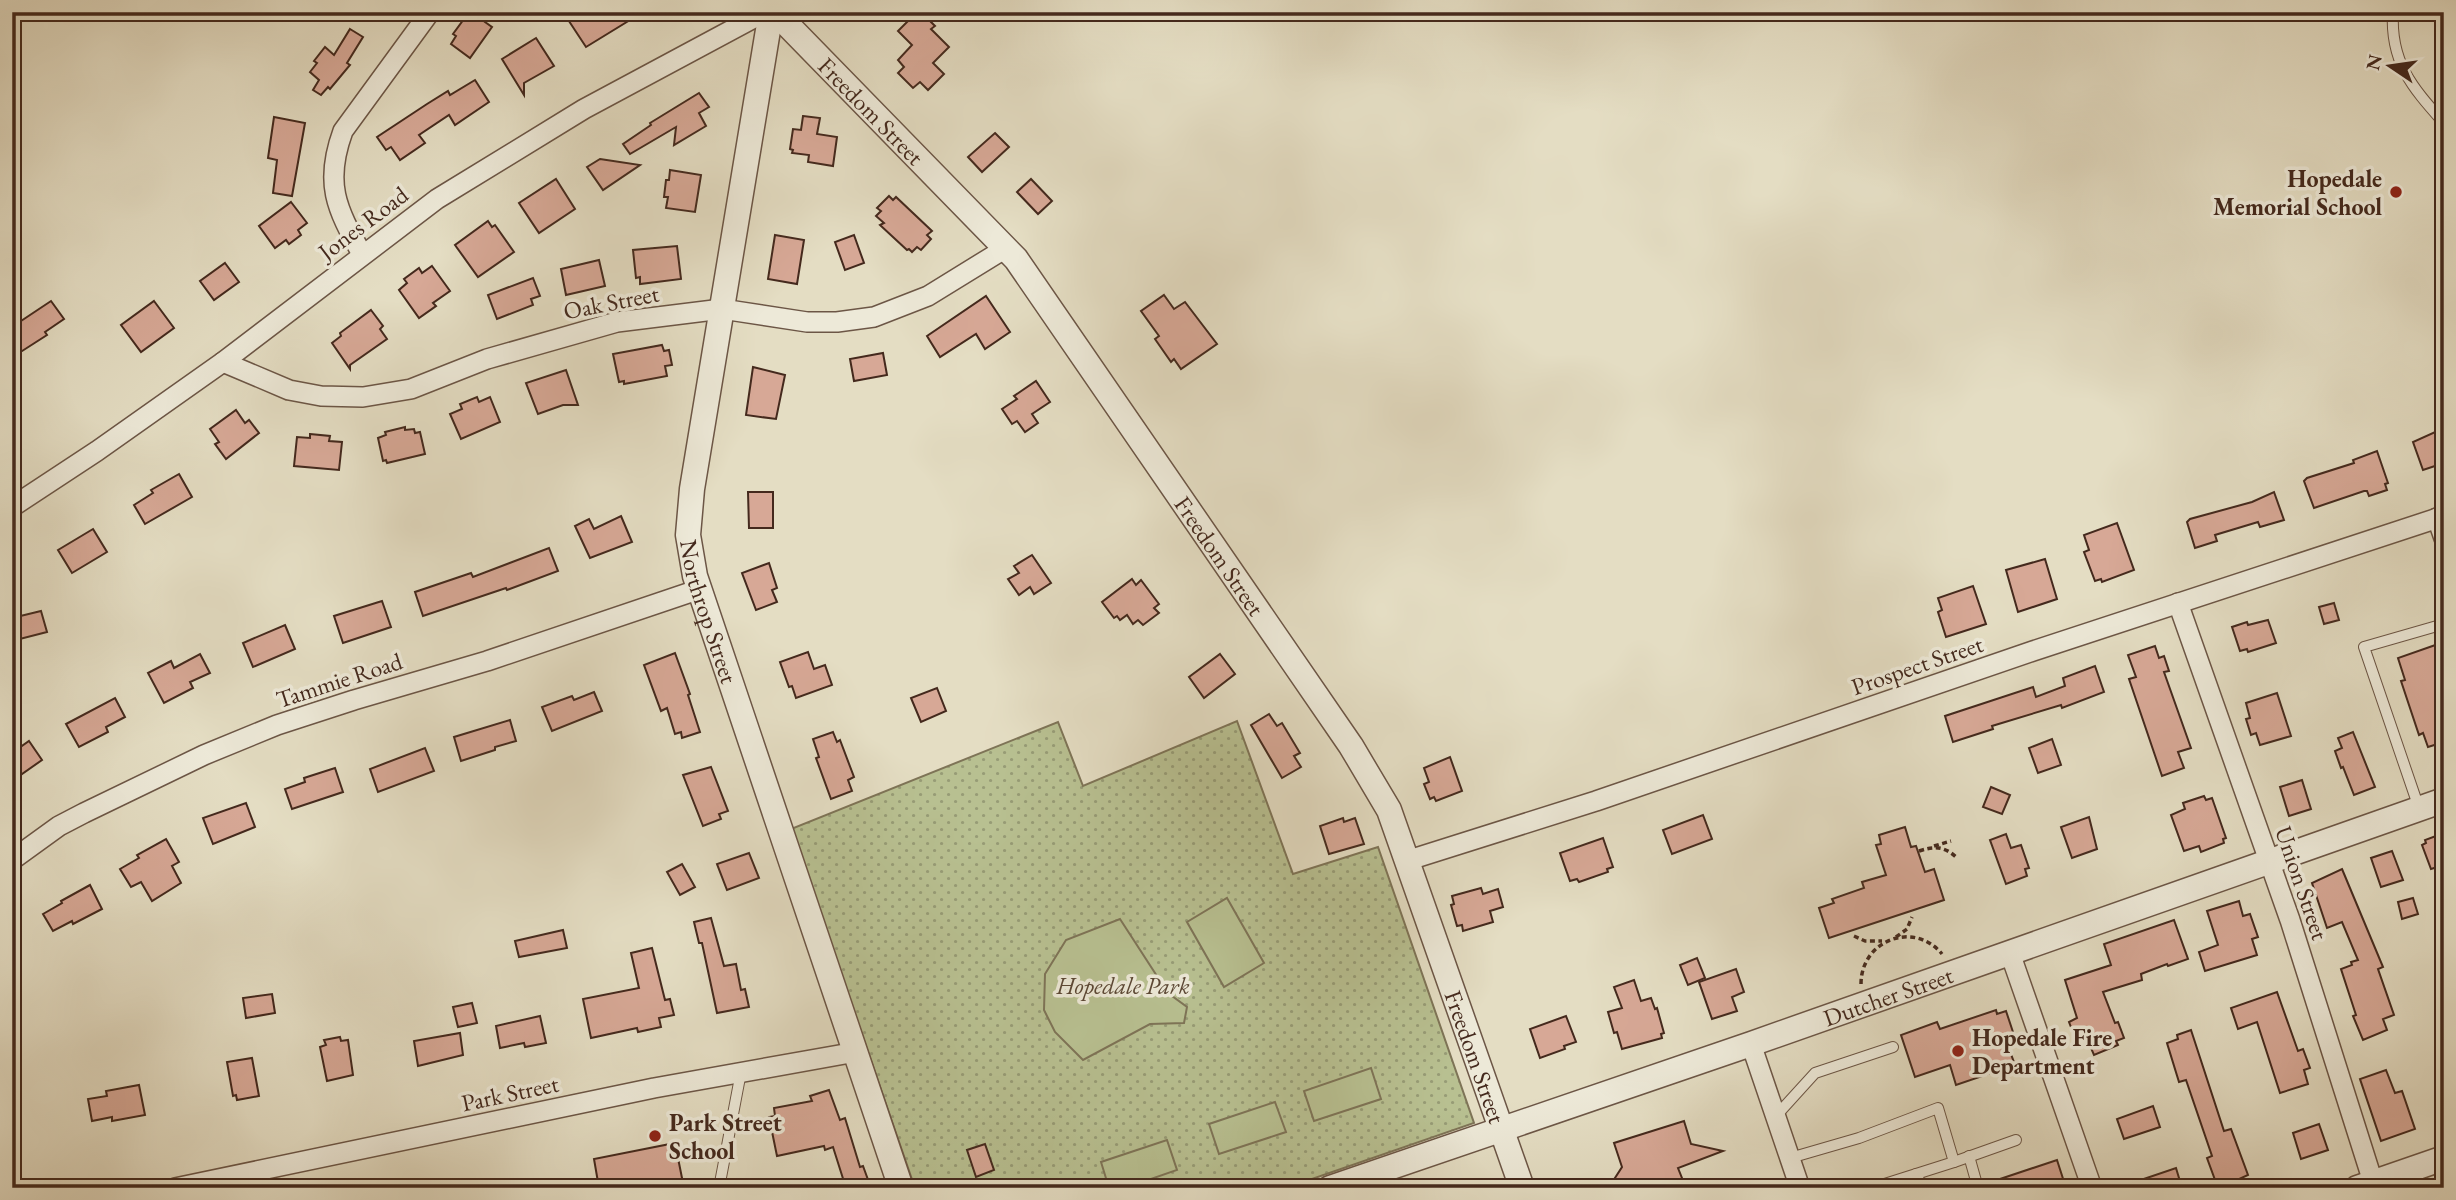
<svg xmlns="http://www.w3.org/2000/svg" width="2456" height="1200" font-family="'EB Garamond',serif">
<style>
.green{fill:url(#green-dots);stroke:#7e7457;stroke-width:2}
.pitch{fill:#b8c091;stroke:#7e7457;stroke-width:2}
.building{fill:#d7a896;stroke:#44291d;stroke-width:2}
.lines{fill:none;stroke-linecap:round;stroke-linejoin:round}
.service-casing{stroke:#6c5646;stroke-width:12}
.minor-casing{stroke:#6c5646;stroke-width:22}
.tertiary-casing{stroke:#6c5646;stroke-width:27}
.path{stroke:#44291d;stroke-width:3.5;stroke-dasharray:5 3.5;stroke-linecap:butt}
.service{stroke:#ede9d8;stroke-width:10}
.minor{stroke:#ede9d8;stroke-width:19}
.tertiary{stroke:#ede9d8;stroke-width:24}
.poi-dot{fill:#8f2418;stroke:#ede9d8;stroke-width:2.5}
.labels{text-anchor:middle;dominant-baseline:central;stroke-width:7;stroke-linejoin:round;paint-order:stroke}
.street-label{font-size:24px;fill:#44291d;stroke:#ede9d8}
.poi-label{font-size:24px;font-weight:bold;fill:#44291d;stroke:#ede9d8;text-anchor:start}
.park-label{font-size:24px;font-style:italic;fill:#5b4734;stroke:#ede9d8}
</style>
<defs>
<pattern id="green-dots" width="8" height="8" patternUnits="userSpaceOnUse" patternTransform="scale(1.75)"><rect width="8" height="8" fill="#b8c091"/><path d="M2 2h.1M6 6h.1" fill="none" stroke="#979c76" stroke-width="1.8" stroke-linecap="round"/></pattern>
</defs>
<rect width="100%" height="100%" fill="#e4ddc3"/>
<filter id="stains"><feTurbulence type="fractalNoise" baseFrequency=".00286" numOctaves="4"/><feColorMatrix values="0 0 0 0 .2 0 0 0 0 .09 0 0 0 0 .02 0 0 0 .5 -.17"/></filter>
<radialGradient id="worn" r=".72"><stop offset=".6" stop-color="#630" stop-opacity="0"/><stop offset="1" stop-color="#630" stop-opacity=".3"/></radialGradient>
<!-- green -->
<polygon class="green" points="1237,721 1293,874 1378,847 1474,1123 1286,1188 915,1188 791,829 1058,722 1083,786"/>
<!-- pitch -->
<g class="pitch">
<polygon points="1227,898 1264,963 1224,987 1187,922"/>
<polygon points="1120,919 1168,993 1187,1007 1184,1023 1150,1024 1083,1060 1055,1032 1044,1010 1045,974 1066,940"/>
<polygon points="1371,1068 1381,1099 1314,1121 1304,1091"/>
<polygon points="1275,1102 1286,1132 1219,1154 1209,1124"/>
<polygon points="1167,1140 1177,1170 1125,1188 1109,1188 1101,1162"/>
</g>
<!-- building -->
<g class="building">
<polygon points="473,12 492,12 485,22 492,27 470,58 451,44 456,36 453,34 464,19 467,20"/>
<polygon points="563,12 643,12 586,47"/>
<polygon points="917,12 921,12 935,26 931,29 949,47 933,63 944,74 928,90 920,82 913,88 898,73 904,67 898,60 912,45 898,31"/>
<polygon points="350,29 363,37 347,63 350,65 330,89 328,87 321,95 313,90 319,80 310,72 317,63 314,61 325,47 334,55"/>
<polygon points="536,38 554,66 524,83 524,95 502,59"/>
<polygon points="475,80 489,102 455,125 449,115 419,135 425,143 400,160 391,147 386,150 377,137 427,104 448,91 450,95"/>
<polygon points="699,93 709,107 699,113 706,126 674,145 676,127 630,154 623,144 651,125 650,123"/>
<polygon points="803,116 820,118 817,134 837,137 833,166 808,162 809,155 792,153 793,150 790,149 793,129 801,130"/>
<polygon points="274,117 305,123 292,196 273,193 277,160 268,158"/>
<polygon points="995,133 1009,147 982,172 968,157"/>
<polygon points="600,159 640,165 603,190 587,167"/>
<polygon points="670,170 701,175 695,212 666,208 668,197 664,197 666,180 669,180"/>
<polygon points="556,179 575,209 539,233 519,203"/>
<polygon points="1031,179 1052,201 1038,214 1017,192"/>
<polygon points="889,196 893,200 896,197 932,231 927,235 931,239 921,250 917,247 912,252 909,249 907,250 880,225 884,223 876,216 881,211 877,208"/>
<polygon points="291,202 307,223 298,230 301,235 289,244 286,240 275,248 259,226"/>
<polygon points="488,221 492,227 495,225 514,252 478,277 455,245"/>
<polygon points="775,235 804,240 797,284 768,279"/>
<polygon points="854,235 864,263 845,270 835,242"/>
<polygon points="677,246 681,279 640,284 640,277 636,278 633,250"/>
<polygon points="599,260 605,286 566,295 561,269"/>
<polygon points="225,263 239,282 214,300 200,281"/>
<polygon points="432,266 450,291 433,303 436,306 419,318 399,290 407,283 404,279 419,268 422,273"/>
<polygon points="533,278 540,296 531,299 533,305 497,319 488,295"/>
<polygon points="1164,295 1174,309 1185,302 1217,344 1181,369 1174,359 1171,362 1155,339 1159,336 1141,311"/>
<polygon points="986,296 1010,332 985,349 976,334 940,357 927,336"/>
<polygon points="51,301 64,319 45,332 47,335 19,353 12,343 12,327"/>
<polygon points="154,301 174,328 141,352 121,325"/>
<polygon points="371,310 383,326 380,329 387,339 350,365 350,369 332,343 341,336 340,333"/>
<polygon points="662,345 664,351 669,350 672,365 665,366 667,376 624,384 624,381 619,382 613,354"/>
<polygon points="883,353 887,375 854,381 850,359"/>
<polygon points="753,367 785,375 776,419 746,415"/>
<polygon points="566,370 578,405 563,405 538,414 526,383"/>
<polygon points="1036,381 1050,402 1032,414 1038,423 1025,432 1017,421 1012,424 1002,409 1017,399 1014,396"/>
<polygon points="477,397 479,402 490,397 500,422 461,439 450,414 462,409 460,404"/>
<polygon points="236,410 245,423 249,420 259,433 226,459 215,444 219,442 210,429"/>
<polygon points="405,427 405,430 414,429 415,433 420,432 425,454 387,463 386,460 383,461 378,438 386,435 385,432"/>
<polygon points="2444,428 2444,463 2423,470 2413,442"/>
<polygon points="310,434 330,436 329,441 342,442 339,470 294,466 297,437 310,438"/>
<polygon points="2377,451 2388,483 2385,484 2387,490 2369,496 2367,491 2364,491 2314,508 2304,481 2307,478 2354,463 2353,460"/>
<polygon points="179,474 192,497 145,524 134,505 153,493 151,490"/>
<polygon points="748,492 773,492 773,528 749,528"/>
<polygon points="2274,492 2284,520 2260,527 2258,522 2215,535 2217,541 2195,548 2187,522 2190,519 2252,502"/>
<polygon points="621,516 632,542 590,558 575,526 589,519 594,529"/>
<polygon points="2117,523 2134,570 2102,582 2101,579 2095,581 2084,552 2089,550 2084,535"/>
<polygon points="93,529 107,552 72,573 58,550"/>
<polygon points="549,548 558,571 507,590 506,588 423,616 415,592 471,573 473,577"/>
<polygon points="1032,555 1051,583 1034,594 1030,587 1019,595 1008,579 1019,573 1014,566"/>
<polygon points="2045,559 2057,599 2018,612 2006,570"/>
<polygon points="769,563 777,588 772,590 777,602 756,610 742,573"/>
<polygon points="1132,579 1136,585 1141,580 1159,604 1154,608 1159,613 1143,625 1138,620 1133,624 1127,615 1120,620 1117,616 1114,618 1102,602"/>
<polygon points="1973,586 1986,624 1946,637 1938,612 1942,610 1938,598"/>
<polygon points="382,601 391,627 343,643 334,616"/>
<polygon points="2334,603 2339,620 2324,624 2319,607"/>
<polygon points="41,611 47,632 12,641 12,618"/>
<polygon points="2268,620 2276,643 2248,652 2247,649 2240,651 2232,627 2247,622 2248,625"/>
<polygon points="285,625 295,649 253,667 243,643"/>
<polygon points="2444,642 2444,742 2428,747 2423,733 2419,735 2401,681 2405,680 2398,658"/>
<polygon points="2155,646 2159,658 2164,656 2169,671 2164,672 2191,748 2178,752 2184,768 2162,776 2129,679 2136,677 2128,655"/>
<polygon points="808,652 814,669 825,665 832,685 796,698 792,686 789,687 780,662"/>
<polygon points="675,653 690,694 688,695 700,732 682,738 681,732 675,734 667,708 661,711 644,665"/>
<polygon points="200,654 210,673 190,682 193,688 164,703 148,673 171,661 174,668"/>
<polygon points="1220,654 1235,674 1204,698 1189,677"/>
<polygon points="2095,666 2104,692 2062,708 2061,705 1992,726 1993,729 1953,742 1945,716 2033,687 2036,697 2065,686 2063,678"/>
<polygon points="937,688 946,711 921,722 911,698"/>
<polygon points="594,692 602,711 552,731 542,707 572,696 574,700"/>
<polygon points="2277,693 2291,736 2260,745 2256,733 2251,735 2246,719 2250,718 2246,703"/>
<polygon points="115,698 125,717 106,727 108,732 79,747 66,724"/>
<polygon points="1269,714 1277,726 1282,723 1300,753 1294,756 1301,767 1282,778 1251,725"/>
<polygon points="510,720 516,741 495,747 495,750 461,761 454,737"/>
<polygon points="833,732 837,742 840,740 854,777 848,780 852,791 831,799 816,758 819,757 813,739"/>
<polygon points="2353,732 2375,787 2354,795 2343,767 2341,768 2335,751 2342,748 2338,738"/>
<polygon points="2052,739 2061,765 2038,773 2029,748"/>
<polygon points="29,741 42,760 12,781 12,753"/>
<polygon points="425,748 434,771 378,792 370,769"/>
<polygon points="1450,757 1462,791 1436,801 1434,797 1430,799 1424,784 1429,782 1424,768"/>
<polygon points="711,767 728,811 719,814 721,819 703,826 683,775"/>
<polygon points="335,768 343,792 292,809 285,789 305,782 304,778"/>
<polygon points="2302,780 2311,809 2289,816 2280,787"/>
<polygon points="1991,787 2010,795 2002,814 1983,807"/>
<polygon points="2204,796 2206,800 2212,798 2226,838 2223,839 2224,843 2201,852 2199,846 2184,851 2171,815 2185,809 2183,803"/>
<polygon points="246,803 255,827 213,844 203,818"/>
<polygon points="1703,815 1712,839 1672,854 1663,830"/>
<polygon points="2089,817 2097,849 2072,858 2061,827"/>
<polygon points="1343,818 1344,822 1355,818 1364,844 1329,854 1320,826"/>
<polygon points="1905,827 1911,847 1916,846 1925,872 1934,869 1944,900 1829,938 1819,908 1834,903 1832,899 1864,888 1862,882 1886,875 1876,845 1881,844 1879,835"/>
<polygon points="2444,833 2444,865 2431,869 2422,845 2426,843 2425,840"/>
<polygon points="2006,834 2011,848 2021,845 2029,868 2025,869 2027,876 2006,884 1990,840"/>
<polygon points="1603,838 1613,867 1607,869 1608,872 1579,882 1577,879 1570,881 1560,853"/>
<polygon points="166,839 179,862 172,866 181,883 152,901 141,882 131,887 120,869 139,858 137,855"/>
<polygon points="2392,851 2403,880 2381,887 2371,858"/>
<polygon points="749,853 759,878 727,890 717,864"/>
<polygon points="682,864 695,887 680,895 667,872"/>
<polygon points="2342,869 2383,967 2378,969 2394,1015 2383,1019 2387,1030 2363,1040 2353,1016 2356,1015 2341,969 2352,965 2351,962 2358,960 2342,922 2327,928 2312,883"/>
<polygon points="90,885 102,909 73,924 72,921 53,931 43,914 62,903 61,901"/>
<polygon points="1481,888 1483,894 1498,889 1503,907 1490,911 1493,922 1463,931 1462,925 1457,926 1451,905 1454,904 1452,896"/>
<polygon points="2413,898 2418,914 2402,919 2398,902"/>
<polygon points="2239,901 2243,916 2250,914 2258,937 2252,939 2257,955 2205,971 2199,952 2218,945 2207,911"/>
<polygon points="711,918 724,966 736,964 741,990 745,989 749,1007 717,1013 702,943 699,943 694,922"/>
<polygon points="2174,920 2188,959 2168,966 2167,964 2141,974 2142,980 2103,992 2115,1023 2118,1022 2124,1038 2116,1041 2118,1045 2094,1055 2088,1041 2078,1045 2069,1022 2077,1018 2065,980 2111,965 2104,944"/>
<polygon points="563,930 567,948 519,957 515,941"/>
<polygon points="652,948 665,1000 670,999 674,1015 659,1018 661,1027 638,1032 637,1028 591,1038 583,999 639,988 631,953"/>
<polygon points="1697,958 1705,978 1688,985 1680,965"/>
<polygon points="1736,969 1744,992 1732,997 1737,1011 1712,1019 1699,982"/>
<polygon points="1634,980 1641,1001 1651,998 1655,1009 1657,1008 1664,1033 1661,1034 1662,1038 1622,1049 1617,1032 1614,1033 1608,1012 1622,1008 1614,987"/>
<polygon points="2277,992 2298,1051 2303,1049 2310,1068 2304,1070 2308,1084 2280,1093 2257,1022 2238,1029 2231,1008"/>
<polygon points="272,994 275,1013 246,1018 243,998"/>
<polygon points="472,1003 477,1023 458,1027 453,1007"/>
<polygon points="1996,1010 1997,1014 2006,1011 2014,1035 2005,1038 2015,1065 1956,1085 1950,1065 1915,1077 1901,1035 1937,1022 1940,1029"/>
<polygon points="540,1016 546,1043 525,1047 524,1043 500,1048 496,1026"/>
<polygon points="1566,1016 1576,1042 1564,1046 1565,1049 1540,1058 1530,1029"/>
<polygon points="2191,1030 2224,1131 2231,1129 2248,1175 2239,1179 2240,1182 2225,1188 2218,1188 2207,1158 2212,1156 2186,1080 2179,1082 2167,1043 2178,1039 2177,1035"/>
<polygon points="460,1033 463,1055 418,1066 414,1041"/>
<polygon points="340,1037 341,1041 348,1040 353,1075 327,1081 320,1047 326,1045 324,1040"/>
<polygon points="252,1058 259,1096 237,1100 236,1095 233,1096 227,1062"/>
<polygon points="2386,1070 2395,1093 2402,1091 2415,1129 2381,1141 2360,1079"/>
<polygon points="139,1085 145,1115 112,1121 112,1117 92,1121 88,1099 107,1096 106,1091"/>
<polygon points="829,1090 840,1120 845,1118 860,1167 863,1166 871,1188 846,1188 833,1147 825,1150 824,1146 777,1156 769,1117 775,1116 774,1108 812,1101 810,1096"/>
<polygon points="2153,1106 2160,1127 2124,1139 2117,1119"/>
<polygon points="1684,1121 1691,1144 1723,1151 1678,1168 1686,1188 1622,1188 1613,1181 1622,1167 1614,1143"/>
<polygon points="2319,1124 2328,1150 2301,1159 2293,1133"/>
<polygon points="675,1143 684,1188 599,1188 594,1159"/>
<polygon points="985,1144 994,1170 976,1177 967,1150"/>
<polygon points="2057,1160 2066,1188 1985,1188 1985,1184"/>
<polygon points="2176,1168 2182,1188 2126,1188 2126,1185"/>
</g>
<g class="lines">
<defs>
<g id="service">
<path d="M2393 12C2390 63 2413 88 2444 123"/>
<polyline points="2419,808 2364,647 2444,624"/>
<polyline points="1776,1116 1815,1073 1893,1047"/>
<polyline points="1969,1156 1978,1188"/>
<polyline points="1790,1158 1859,1138 1938,1108 1954,1162 1872,1188"/>
<polyline points="1954,1162 2016,1140"/>
<polyline points="1916,1174 1923,1188"/>
<polyline points="719,1188 741,1072"/>
</g>
<g id="minor">
<path d="M362 254C336 208 324 183 343 131L430 12"/>
<polyline points="223,362 289,390 321,396 363,397 411,389 487,359 617,322 722,309 807,322 837,322 874,317 928,296 1006,248"/>
<polyline points="12,507 97,451 223,362 437,199 584,109 765,12"/>
<polyline points="2437,518 2444,538"/>
<polyline points="2178,603 2290,920 2373,1182"/>
<polyline points="12,860 59,826 84,813 204,755 277,725 354,700 487,661 700,589"/>
<polyline points="1406,861 1596,801 2033,651 2444,516"/>
<polyline points="2010,953 2092,1188"/>
<polyline points="1751,1044 1800,1188"/>
<polyline points="175,1188 654,1088 856,1052"/>
</g>
<g id="tertiary">
<path id="s1" d="M771 12 692 489 688 535 695 576 901 1188"/>
<path id="s2" d="M775 12 1016 259 1351 746 1389 810 1522 1188"/>
<path id="s3" d="M1330 1188 1751 1044 2444 800"/>
<polyline points="2357,1188 2444,1158"/>
</g>
</defs>
<!-- service casing -->
<use href="#service" class="service-casing"/>
<!-- minor casing -->
<use href="#minor" class="minor-casing"/>
<!-- tertiary casing -->
<use href="#tertiary" class="tertiary-casing"/>
<!-- path -->
<g class="path">
<polyline points="1934,846 1951,841"/>
<path d="M1919 851C1934 846 1944 846 1956 857"/>
<polyline points="1854,936 1865,941 1882,941"/>
<polyline points="1896,937 1907,929 1912,917"/>
<path d="M1861 984C1861 940 1914 920 1942 954"/>
</g>
<!-- service -->
<use href="#service" class="service"/>
<!-- minor -->
<use href="#minor" class="minor"/>
<!-- tertiary -->
<use href="#tertiary" class="tertiary"/>
</g>
<!-- markers -->
<g class="poi-dot">
<circle cx="2396" cy="192" r="7"/>
<circle cx="1958" cy="1051" r="7"/>
<circle cx="655" cy="1136" r="7"/>
</g>
<g class="labels">
<!-- street labels -->
<g class="street-label">
<text stroke="none"><textPath href="#s2" startOffset="138">Freedom Street</textPath></text>
<text transform="translate(363 223) rotate(-37)">Jones Road</text>
<text transform="translate(611 302) rotate(-11)">Oak Street</text>
<text stroke="none"><textPath href="#s2" startOffset="705">Freedom Street</textPath></text>
<text stroke="none"><textPath href="#s1" startOffset="609">Northrop Street</textPath></text>
<text transform="translate(1917 665) rotate(-19)">Prospect Street</text>
<text transform="translate(339 680) rotate(-18)">Tammie Road</text>
<text transform="translate(2302 883) rotate(71)">Union Street</text>
<text stroke="none"><textPath href="#s3" startOffset="590">Dutcher Street</textPath></text>
<text stroke="none"><textPath href="#s2" startOffset="1272">Freedom Street</textPath></text>
<text transform="translate(510 1093) rotate(-12)">Park Street</text>
</g>
<!-- poi labels -->
<g class="poi-label">
<text x="2382" y="178" text-anchor="end">Hopedale<tspan x="2382" dy="28">Memorial School</tspan></text>
<text x="1972" y="1037">Hopedale Fire<tspan x="1972" dy="28">Department</tspan></text>
<text x="669" y="1122">Park Street<tspan x="669" dy="28">School</tspan></text>
</g>
<!-- park labels -->
<g class="park-label">
<text x="1123" y="985">Hopedale Park</text>
</g>
</g>
<!-- margin -->
<rect width="2456" height="1200" fill="none" stroke="#e4ddc3" stroke-width="42"/>
<rect x="14" y="14" width="2428" height="1172" fill="none" stroke="#44291d" stroke-width="3.5"/>
<rect x="21" y="21" width="2414" height="1158" fill="none" stroke="#44291d" stroke-width="2"/>
<!-- north arrow -->
<g transform="translate(2390 66) rotate(283)" stroke="#ede9d8" stroke-width="5" paint-order="stroke">
<path d="M0-5L12 26L0 18L-12 26Z" fill="#44291d"/>
<text y="-10" font-size="19" font-weight="bold" text-anchor="middle" fill="#44291d">N</text>
</g>
<rect width="100%" height="100%" filter="url(#stains)"/>
<rect width="100%" height="100%" fill="url(#worn)"/>
</svg>
